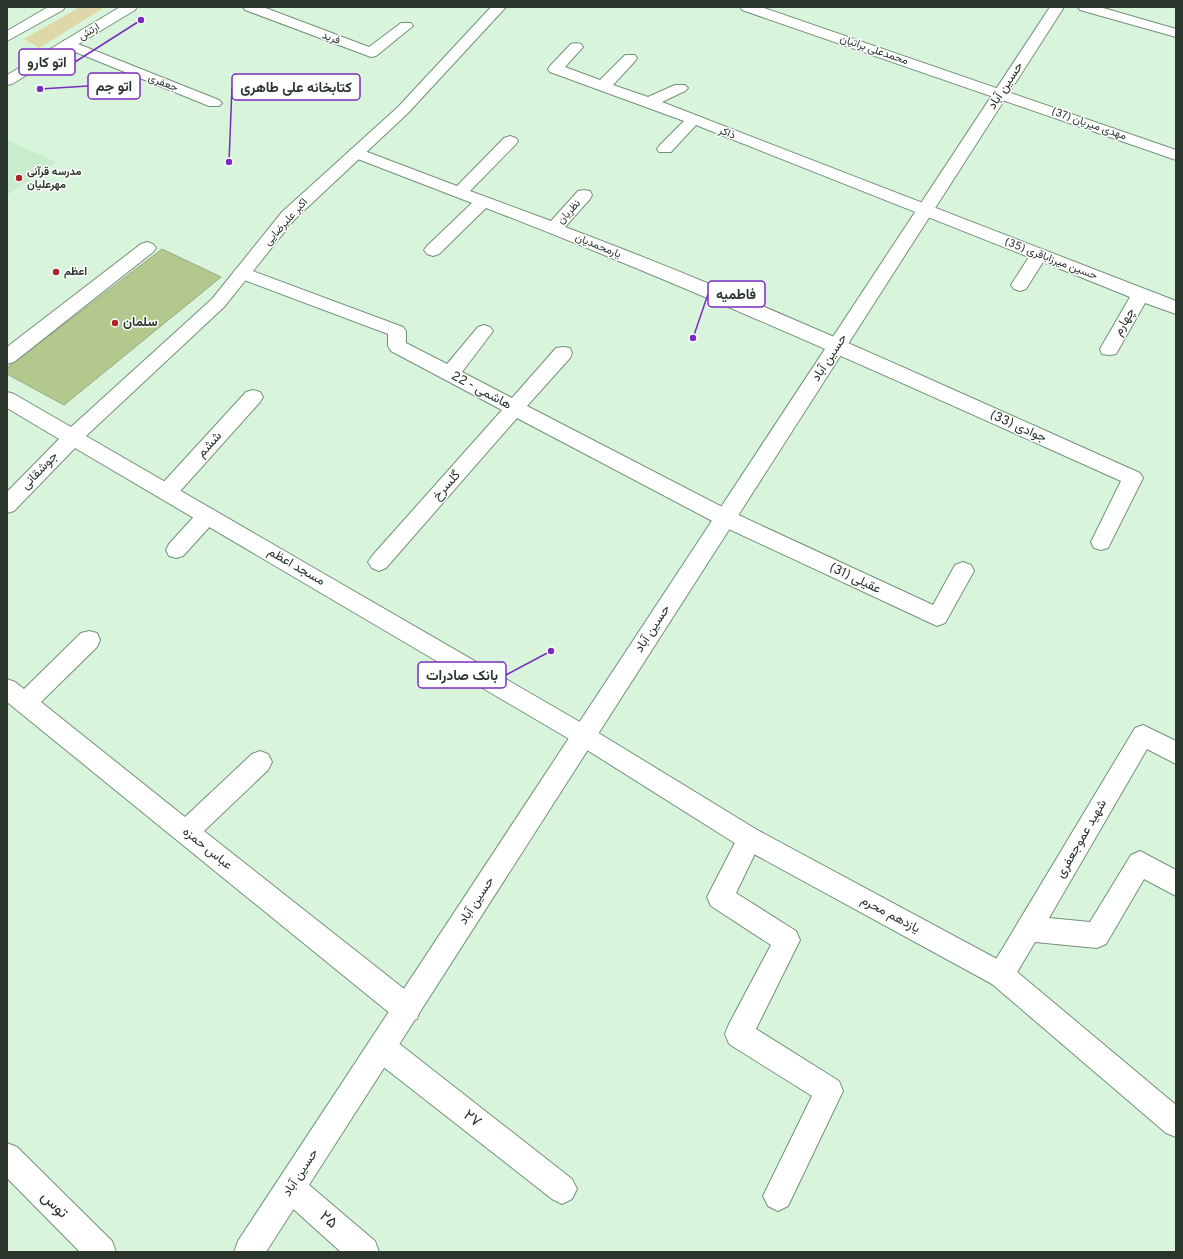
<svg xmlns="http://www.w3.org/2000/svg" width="1183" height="1259" font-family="Overpass,Vazirmatn,sans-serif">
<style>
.built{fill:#c9ecce}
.green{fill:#ded7a8}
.building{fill:#b2c88d;stroke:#9aa687}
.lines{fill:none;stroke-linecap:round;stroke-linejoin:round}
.minor-casing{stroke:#759079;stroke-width:2}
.tertiary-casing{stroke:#759079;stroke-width:2}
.secondary-casing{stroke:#759079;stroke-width:2}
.primary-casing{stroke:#759079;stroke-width:2}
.minor{fill:#fff;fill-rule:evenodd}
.tertiary{fill:#fff;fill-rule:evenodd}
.secondary{fill:#fff;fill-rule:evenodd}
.primary{fill:#fff;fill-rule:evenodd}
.poi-dot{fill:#b32226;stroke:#fff;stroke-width:1.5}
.labels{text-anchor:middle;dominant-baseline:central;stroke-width:3;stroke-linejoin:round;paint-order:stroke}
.far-street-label{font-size:11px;fill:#2a352c;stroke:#fff}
.far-poi-label{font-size:11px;font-weight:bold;fill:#2a352c;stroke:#fff;text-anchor:start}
.street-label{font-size:13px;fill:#2a352c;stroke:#fff}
.poi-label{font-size:13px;font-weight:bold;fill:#2a352c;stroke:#fff;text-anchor:start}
.near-street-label{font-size:16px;fill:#2a352c;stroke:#fff}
.leader{fill:none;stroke:#7b2cbf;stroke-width:1.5}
.callout-dot{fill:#7b2cbf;stroke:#fff;stroke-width:1.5}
.callout{fill:#fff;stroke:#7b2cbf;stroke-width:1.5}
.callout-label{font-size:14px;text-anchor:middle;font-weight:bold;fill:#2a352c}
</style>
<rect width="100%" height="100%" fill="#d8f5dc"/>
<!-- built -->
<polygon class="built" points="7,140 56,162 7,195"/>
<!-- green -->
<polygon class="green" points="80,7 105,7 39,48 24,39"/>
<!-- building -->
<polygon class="building" points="162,249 221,277 64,405 7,374 7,368"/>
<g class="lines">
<defs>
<g id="minor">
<polygon points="243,7 263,7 369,47 401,23 411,23 413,26 376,56 371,57 245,10"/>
<polygon points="740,7 761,7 1176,150 1176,160 742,10"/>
<polygon points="1078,7 1100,7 1176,29 1176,37 1080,10"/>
<polygon points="68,40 219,100 222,103 219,106 209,106 63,47 61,44 63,41"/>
<polygon points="576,43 581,44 583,47 565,67 600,80 625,55 635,55 637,58 635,61 613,85 648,97 675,85 685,85 688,88 685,91 662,102 1176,301 1176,314 1145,303 1116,354 1109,355 1102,354 1100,349 1130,297 1043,262 1026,289 1020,291 1014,289 1011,285 1029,257 696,125 671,152 659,152 657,149 659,146 684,121 550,72 548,69 550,66 571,44"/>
<path d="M510 136 516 138 518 141 516 144 470 191 551 221 578 191 584 190 590 191 592 195 590 199 565 227C760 300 949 388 1140 473L1143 478 1108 548 1101 550 1094 548 1091 542 1121 481C911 387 701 291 486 208L439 254 433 256 427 254 424 250 427 246 472 203 350 156 348 153 350 150 356 148 362 150 457 186 504 138Z"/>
<polygon points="147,242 153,244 156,248 153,252 14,362 7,364 7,347 141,244"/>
<polygon points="242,267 403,327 406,331 406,343 447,364 478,327 484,325 490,327 493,331 490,335 462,372 512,398 556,348 563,347 570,348 572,353 570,358 527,406 732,512 933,605 955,565 963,562 971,565 974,571 945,623 937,626 718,524 517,418 386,568 379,571 372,568 368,562 372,556 502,410 391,351 388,346 388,334 236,277 233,273 236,269"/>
<polygon points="253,390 260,392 263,397 260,402 174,498 167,500 160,498 157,492 160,486 246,392"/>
<polygon points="207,508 214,510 217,516 214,522 183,556 176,558 169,556 166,550 169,544 200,510"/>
<polygon points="89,631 97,633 100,640 97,647 41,702 185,817 252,754 260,751 268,754 272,762 268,770 204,831 417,999 420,1009 417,1019 407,1022 397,1019 7,702 7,679 15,682 24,689 81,633"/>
<polygon points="1143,725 1176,741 1176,764 1147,749 1049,918 1090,922 1131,855 1140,851 1176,870 1176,896 1144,879 1106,944 1097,948 1035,942 1010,984 1001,988 992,984 988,975 992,966 1135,728"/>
<polygon points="750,827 759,831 762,839 736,893 796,931 800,940 756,1029 839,1081 843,1091 788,1206 778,1211 768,1206 763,1196 812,1096 729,1044 725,1034 729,1024 771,945 711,906 707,897 741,831"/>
<polygon points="382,1034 392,1038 572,1179 577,1189 572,1199 562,1204 552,1199 372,1058 368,1048 372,1038"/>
<polygon points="7,1143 17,1147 112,1241 116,1252 80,1252 7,1178"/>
<polygon points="291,1173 301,1178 375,1241 379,1252 341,1252 281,1198 276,1188 281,1178"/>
</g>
<polygon id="tertiary" points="491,7 506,7 408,113 294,220 224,307 86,436 592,729 759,831 1010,966 1176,1105 1176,1137 1166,1133 992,984 741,847 576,743 75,448 14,511 7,513 7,492 59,439 7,408 7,392 14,394 71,427 212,299 282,212 398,107"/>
<polygon id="secondary" points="1050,7 1064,7 266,1252 234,1252 238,1241"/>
<g id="primary">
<polygon points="48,7 65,7 63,10 7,41 7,31"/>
<polygon points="120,7 137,7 135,10 12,84 7,85 7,75"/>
</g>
</defs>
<!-- minor casing -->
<use href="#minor" class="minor-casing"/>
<!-- tertiary casing -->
<use href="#tertiary" class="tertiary-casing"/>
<!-- secondary casing -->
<use href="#secondary" class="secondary-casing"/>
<!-- primary casing -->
<use href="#primary" class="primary-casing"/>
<!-- minor -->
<use href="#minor" class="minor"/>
<!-- tertiary -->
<use href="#tertiary" class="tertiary"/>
<!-- secondary -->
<use href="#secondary" class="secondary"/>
<!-- primary -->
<use href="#primary" class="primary"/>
</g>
<!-- markers -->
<g class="poi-dot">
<circle cx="19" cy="178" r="4"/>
<circle cx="56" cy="272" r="4"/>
<circle cx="115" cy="323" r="4"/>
</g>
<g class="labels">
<!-- far-street labels -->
<g class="far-street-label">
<text transform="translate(89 32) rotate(-31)">ارتش</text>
<text transform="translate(331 38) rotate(21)">فرید</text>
<text transform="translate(874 50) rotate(19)">محمدعلی براتیان</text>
<text transform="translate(163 83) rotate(22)">جعفری</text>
<text transform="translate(1089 124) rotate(19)">مهدی میریان (37)</text>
<text transform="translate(727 133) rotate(21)">ذاکر</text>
<text transform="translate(569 212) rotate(-47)">نظریان</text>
<text transform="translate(286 222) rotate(-48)">اکبر علیرضایی</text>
<text transform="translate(598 246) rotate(22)">یارمحمدیان</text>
<text transform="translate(1051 259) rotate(21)">حسین میرزاباقری (35)</text>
</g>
<!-- far-poi labels -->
<g class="far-poi-label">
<text x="27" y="172">مدرسه قرآنی<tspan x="27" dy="13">مهرعلیان</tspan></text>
<text x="64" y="272">اعظم</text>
</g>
<!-- street labels -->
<g class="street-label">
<text transform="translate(1006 86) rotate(-57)">حسین آباد</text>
<text transform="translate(1125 322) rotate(-60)">چهارم</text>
<text transform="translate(830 358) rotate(-57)">حسین آباد</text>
<text transform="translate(481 391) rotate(28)">هاشمی - 22</text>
<text transform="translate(1018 427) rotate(24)">جوادی (33)</text>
<text transform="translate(210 445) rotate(-48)">ششم</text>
<text transform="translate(40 471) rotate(-46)">جوشقانی</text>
<text transform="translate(447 486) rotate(-48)">گلسرخ</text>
<text transform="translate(296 567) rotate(30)">مسجد اعظم</text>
<text transform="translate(855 579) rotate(25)">عقیلی (31)</text>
<text transform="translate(653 629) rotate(-57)">حسین آباد</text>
<text transform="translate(1082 839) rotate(-60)">شهید عموجعفری</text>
<text transform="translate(207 849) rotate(39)">عباس حمزه</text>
<text transform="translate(477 901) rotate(-57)">حسین آباد</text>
<text transform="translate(890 915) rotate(28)">یازدهم محرم</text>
<text transform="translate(301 1173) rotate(-57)">حسین آباد</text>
</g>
<!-- poi labels -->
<g class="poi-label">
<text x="123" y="323">سلمان</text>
</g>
<!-- near-street labels -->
<g class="near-street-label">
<text transform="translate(472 1119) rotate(38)">۲۷</text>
<text transform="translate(54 1205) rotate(45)">توس</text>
<text transform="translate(328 1220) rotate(41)">۲۵</text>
</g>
</g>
<!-- callouts -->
<path class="leader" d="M141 20L75 62M40 89L88 86M229 162L232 87M693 338L708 294M551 651L506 675"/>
<g class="callout-dot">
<circle cx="141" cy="20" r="4"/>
<circle cx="40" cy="89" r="4"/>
<circle cx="229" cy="162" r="4"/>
<circle cx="693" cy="338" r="4"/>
<circle cx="551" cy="651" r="4"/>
</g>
<g class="callout">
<rect x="19" y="49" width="56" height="26" rx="4"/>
<rect x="88" y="73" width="52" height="26" rx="4"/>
<rect x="232" y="74" width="128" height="26" rx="4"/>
<rect x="708" y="281" width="57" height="26" rx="4"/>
<rect x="418" y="662" width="88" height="26" rx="4"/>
</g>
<g class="callout-label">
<text x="47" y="67">اتو کارو</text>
<text x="114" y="91">اتو جم</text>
<text x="296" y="92">کتابخانه علی طاهری</text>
<text x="736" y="299">فاطمیه</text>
<text x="462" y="680">بانک صادرات</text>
</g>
<!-- border -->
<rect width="1183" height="1259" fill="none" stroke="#2a352c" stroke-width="16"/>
</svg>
